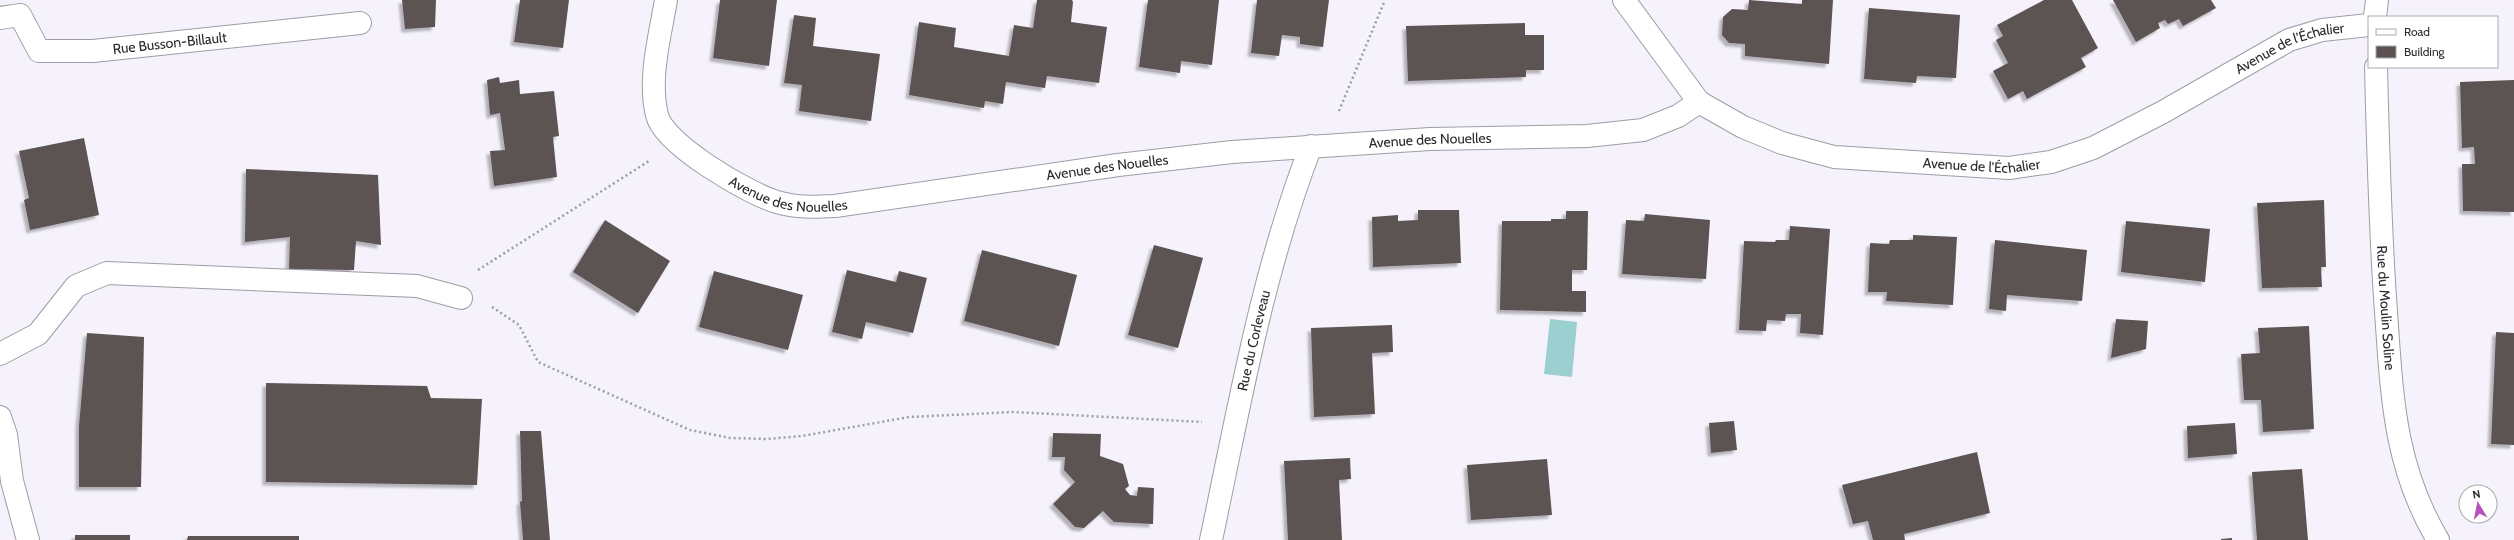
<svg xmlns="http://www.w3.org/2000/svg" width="2514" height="540" font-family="Cabin,sans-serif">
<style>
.water{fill:#9ccfcf}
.building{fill:#5c5252;filter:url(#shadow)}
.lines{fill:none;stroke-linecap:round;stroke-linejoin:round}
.minor-casing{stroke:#9f9ca5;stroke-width:24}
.tertiary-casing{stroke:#9f9ca5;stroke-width:24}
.path{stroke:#9d9ba3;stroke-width:2.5;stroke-dasharray:2 3;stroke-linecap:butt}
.minor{stroke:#fff;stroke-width:22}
.tertiary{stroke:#fff;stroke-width:22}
.labels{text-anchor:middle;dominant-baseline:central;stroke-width:4;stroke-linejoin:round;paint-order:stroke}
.street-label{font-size:14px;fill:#2b2a2e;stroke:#fff}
</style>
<defs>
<filter id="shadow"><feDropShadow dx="-3.5" dy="3.5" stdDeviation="1" flood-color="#0004"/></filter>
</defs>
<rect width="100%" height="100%" fill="#f5f2fc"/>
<!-- water -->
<polygon class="water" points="1550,319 1577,322 1572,377 1544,374"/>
<!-- building -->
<g class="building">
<polygon points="402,0 436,0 435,27 405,29"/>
<polygon points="520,0 569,0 563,48 514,42"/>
<polygon points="720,0 777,0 769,66 713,58"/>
<polygon points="1037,0 1072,0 1073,2 1071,22 1107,27 1099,83 1047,76 1045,88 1006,82 1003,104 985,101 984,108 909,95 919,22 956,28 954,47 1009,56 1014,25 1033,28"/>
<polygon points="1148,0 1219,0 1212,65 1181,61 1180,73 1139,67"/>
<polygon points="1257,0 1329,0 1323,47 1300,44 1300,37 1282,35 1279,56 1251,53"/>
<polygon points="1749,0 1802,4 1802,0 1833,0 1829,64 1745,56 1745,44 1729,43 1722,35 1723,17 1732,9 1748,10"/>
<polygon points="2044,0 2072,0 2098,48 2081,58 2086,67 2027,99 2023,91 2008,99 1993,71 2008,63 1996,40 2003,36 1997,25"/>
<polygon points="2113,0 2211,0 2216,8 2183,26 2179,19 2168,24 2165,20 2158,23 2160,28 2136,42"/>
<polygon points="1869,8 1960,15 1956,78 1917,76 1916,83 1864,79"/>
<polygon points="794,15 816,18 813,46 880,54 871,121 799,111 802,85 784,83"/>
<polygon points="1525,23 1525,35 1544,35 1544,70 1526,70 1526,77 1408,81 1406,26"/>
<polygon points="499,77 500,83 519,80 520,94 554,91 559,136 553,137 557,177 494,186 490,151 505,150 500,113 490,115 487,80"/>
<polygon points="2514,80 2514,212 2463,211 2462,164 2475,164 2474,147 2462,148 2460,82"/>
<polygon points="84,138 99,215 30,230 24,200 29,198 19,151"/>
<polygon points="246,169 378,175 381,245 356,241 354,270 289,269 290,237 245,242"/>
<polygon points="2324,200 2326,267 2321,267 2322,287 2262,288 2257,203"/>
<polygon points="1418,210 1459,210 1461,263 1373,267 1372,217 1398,215 1398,221 1418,220"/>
<polygon points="1566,211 1588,211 1587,270 1572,270 1572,291 1586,291 1586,312 1500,310 1502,221 1551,221 1551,219 1566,219"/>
<polygon points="1645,214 1710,220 1706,279 1622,274 1626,220 1644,221"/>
<polygon points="605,220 670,261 638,313 573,272"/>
<polygon points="2126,221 2210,229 2205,282 2121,272"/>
<polygon points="1790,226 1830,229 1823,335 1800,333 1801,314 1786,314 1785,321 1767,320 1766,331 1739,330 1744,241 1775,242 1776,240 1789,240"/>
<polygon points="1913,235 1957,237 1953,305 1886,301 1887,292 1868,292 1870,243 1889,244 1890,240 1913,240"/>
<polygon points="1995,240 2087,250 2082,301 2007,295 2006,311 1989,309"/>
<polygon points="1154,245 1203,258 1178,348 1128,335"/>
<polygon points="982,250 1077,275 1059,346 964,321"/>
<polygon points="847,270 896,282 899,271 927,278 913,333 866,322 862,339 832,332"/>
<polygon points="714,271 803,295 788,350 699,327"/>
<polygon points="2116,319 2148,321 2146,349 2111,358"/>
<polygon points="1392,325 1393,352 1372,353 1375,414 1314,417 1311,328"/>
<polygon points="2309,326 2314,429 2263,432 2261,400 2244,400 2241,354 2260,353 2258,328"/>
<polygon points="2496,332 2514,333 2514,445 2491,444"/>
<polygon points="87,333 144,337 141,487 79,487 79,426"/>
<polygon points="266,383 427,386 431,398 482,399 477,485 266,482"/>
<polygon points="1734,421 1737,450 1711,453 1709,423"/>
<polygon points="2235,423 2237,454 2188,458 2187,426"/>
<polygon points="520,431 541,431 550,540 523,540 520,502 522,501"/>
<polygon points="1053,433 1101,434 1100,456 1123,464 1129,486 1125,489 1130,495 1137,496 1138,487 1154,488 1153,524 1114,522 1103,511 1084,528 1075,527 1053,504 1075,482 1064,470 1065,457 1052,457"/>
<polygon points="1977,452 1990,513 1904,534 1905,540 1873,540 1868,521 1853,524 1842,485"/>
<polygon points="1350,458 1351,479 1339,480 1342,540 1288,540 1284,461"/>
<polygon points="1547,459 1552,515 1471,520 1467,465"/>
<polygon points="2302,469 2308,540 2257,540 2252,472"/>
<rect x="75" y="535" width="55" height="5"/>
<polygon points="188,536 299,536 299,540 187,540"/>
<polygon points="2232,538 2232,540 2221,540 2221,539"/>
</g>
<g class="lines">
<defs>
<g id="minor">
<path id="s1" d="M666 0C660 36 648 79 657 115 663 144 749 194 777 202 797 208 815 207 835 206L1118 165 1232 152 1430 139 1587 136 1643 130 1678 116 1699 102"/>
<path id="s2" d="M1624 0 1699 102 1743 127 1782 143 1834 157 2009 168 2051 162 2093 148 2163 112 2289 40 2322 30 2369 25"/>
<path id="s3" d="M0 18 20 15 39 51H93L360 23"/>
<polyline points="0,354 38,334 76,286 107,273 417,286 461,298"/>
<path id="s4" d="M1211 540C1239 408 1262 272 1311 146"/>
</g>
<g id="tertiary">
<polyline points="2375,17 2377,0"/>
<path id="s5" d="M2376 67C2378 149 2380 231 2386 312 2392 396 2394 466 2438 540"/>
<polyline points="0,417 6,435 12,481 28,540"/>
</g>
</defs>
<!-- minor casing -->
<use href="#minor" class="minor-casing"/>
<!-- tertiary casing -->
<use href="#tertiary" class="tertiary-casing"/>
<!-- path -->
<g class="path">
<polyline points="1339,111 1385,0"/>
<polyline points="478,270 649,161"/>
<polyline points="492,307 519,325 538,362 690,430 730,438 767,439 802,436 909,417 1014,412 1202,422"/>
</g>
<!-- minor -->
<use href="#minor" class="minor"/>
<!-- tertiary -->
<use href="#tertiary" class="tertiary"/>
</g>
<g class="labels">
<!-- street labels -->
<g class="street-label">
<text stroke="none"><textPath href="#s3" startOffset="192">Rue Busson-Billault</textPath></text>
<text stroke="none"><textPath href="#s2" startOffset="757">Avenue de l'Échalier</textPath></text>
<text stroke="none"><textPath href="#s1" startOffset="925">Avenue des Nouelles</textPath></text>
<text stroke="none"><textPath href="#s2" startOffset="421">Avenue de l'Échalier</textPath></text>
<text stroke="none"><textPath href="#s1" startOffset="601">Avenue des Nouelles</textPath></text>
<text stroke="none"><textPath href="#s1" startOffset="277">Avenue des Nouelles</textPath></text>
<text stroke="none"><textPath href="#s5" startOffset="241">Rue du Moulin Soline</textPath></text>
<text stroke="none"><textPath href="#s4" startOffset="204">Rue du Corleveau</textPath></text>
</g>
</g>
<!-- legend -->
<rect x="2368" y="16" width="130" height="52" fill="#ffffff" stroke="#aaaaab"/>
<rect x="2376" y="29" width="20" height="6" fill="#ffffff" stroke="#aaaaab"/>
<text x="2404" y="36" font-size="12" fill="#2b2a2e">Road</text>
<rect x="2376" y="46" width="20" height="12" fill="#5c5252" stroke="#aaaaab"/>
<text x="2404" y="56" font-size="12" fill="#2b2a2e">Building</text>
<!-- north arrow -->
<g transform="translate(2478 504) rotate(350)"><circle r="19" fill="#ffffff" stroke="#aaaaab"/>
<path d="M0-3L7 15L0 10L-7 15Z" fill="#b352bb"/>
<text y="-6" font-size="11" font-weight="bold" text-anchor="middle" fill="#2b2a2e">N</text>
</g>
</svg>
